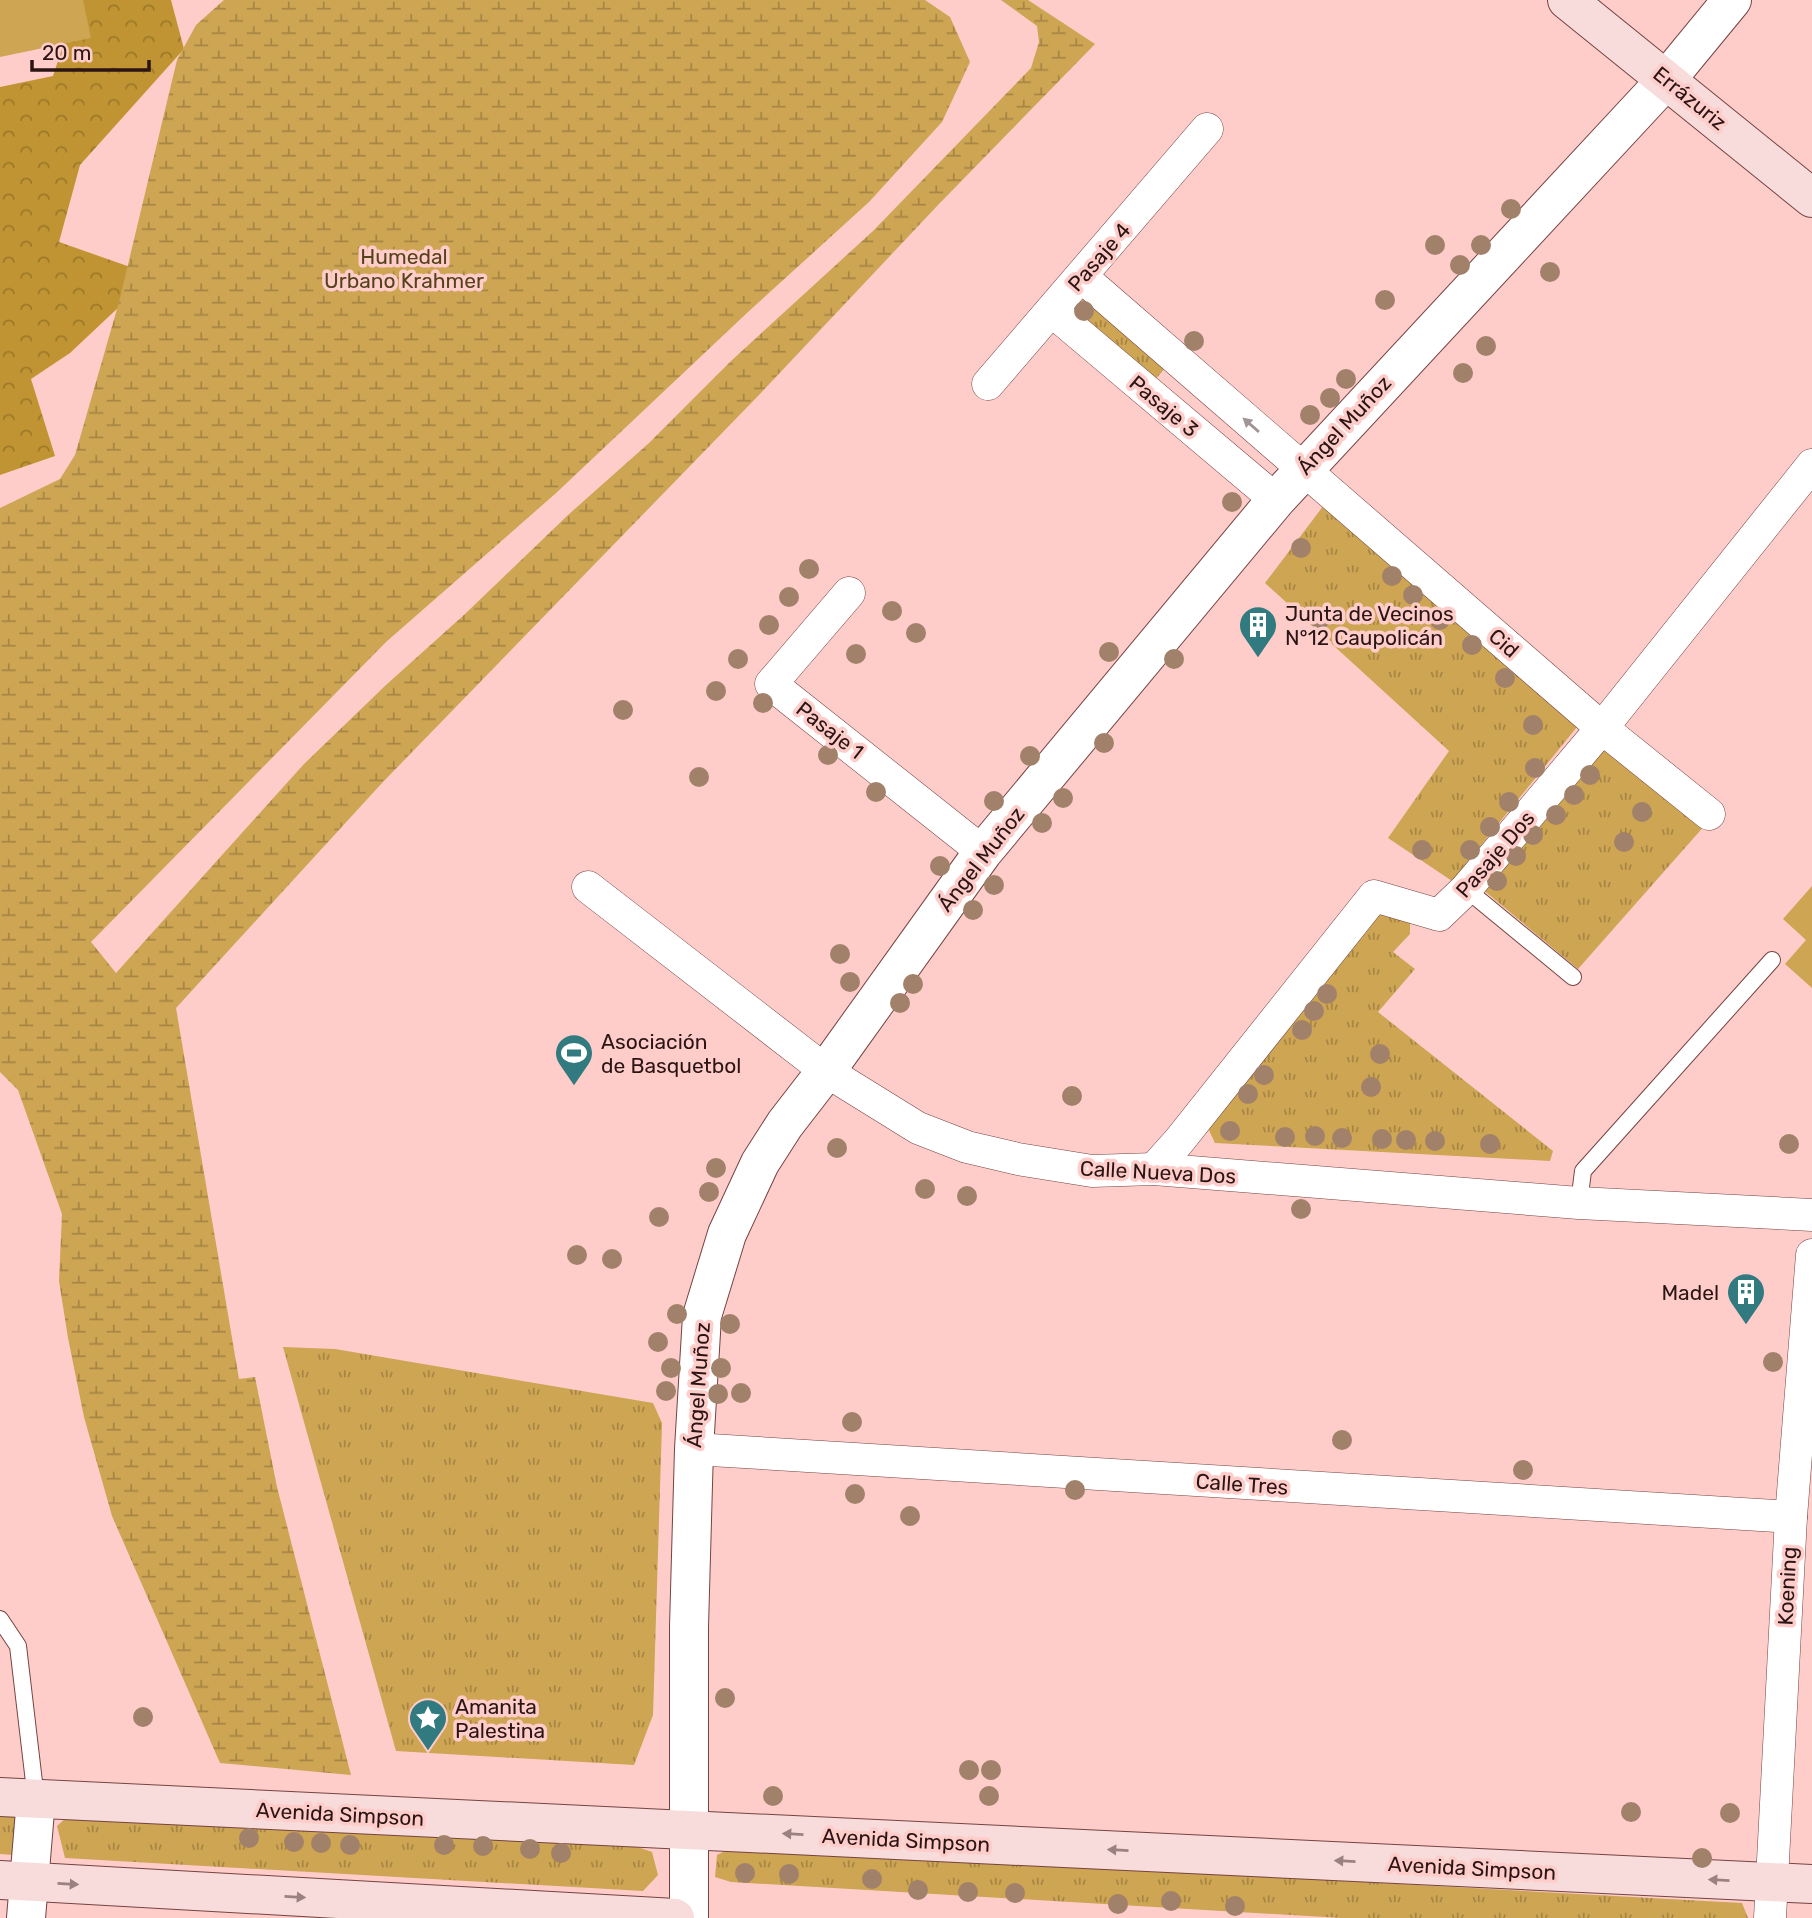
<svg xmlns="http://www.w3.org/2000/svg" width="1812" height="1918" font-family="Rubik,sans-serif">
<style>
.grass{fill:url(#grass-tufts)}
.forest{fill:url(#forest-crowns)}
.wetland{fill:url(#wetland-marsh)}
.pitch{fill:#cda553}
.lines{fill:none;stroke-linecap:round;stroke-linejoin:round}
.service-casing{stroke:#754341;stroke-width:18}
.minor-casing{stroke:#754341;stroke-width:33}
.tertiary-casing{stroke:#754341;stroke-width:40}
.secondary-casing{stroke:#754341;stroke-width:40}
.service{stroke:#fff;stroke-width:16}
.minor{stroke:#fff;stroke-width:32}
.tertiary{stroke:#fff;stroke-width:38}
.secondary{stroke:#f7dcdb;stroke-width:38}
.tree{fill:#a1816a}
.oneway{fill:#9f9695}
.oneway2{fill:#9b8281}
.labels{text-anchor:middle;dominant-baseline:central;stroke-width:7;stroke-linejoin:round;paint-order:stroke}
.street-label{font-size:21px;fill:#2a1514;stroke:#fecdca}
.park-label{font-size:21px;fill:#55421b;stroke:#fecdca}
.poi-label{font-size:21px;fill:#2a1514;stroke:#fecdca;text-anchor:start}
</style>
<defs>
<pattern id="grass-tufts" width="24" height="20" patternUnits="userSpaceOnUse" patternTransform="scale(1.75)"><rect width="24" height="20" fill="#cda553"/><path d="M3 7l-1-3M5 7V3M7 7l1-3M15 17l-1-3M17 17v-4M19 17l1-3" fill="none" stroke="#a78544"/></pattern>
<pattern id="forest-crowns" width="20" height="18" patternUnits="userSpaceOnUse" patternTransform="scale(1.75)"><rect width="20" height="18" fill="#c09432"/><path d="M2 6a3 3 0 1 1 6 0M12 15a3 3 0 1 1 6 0" fill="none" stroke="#9c7829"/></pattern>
<pattern id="wetland-marsh" width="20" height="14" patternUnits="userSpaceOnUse" patternTransform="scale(1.75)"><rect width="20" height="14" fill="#cda553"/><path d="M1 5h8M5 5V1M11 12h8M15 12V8" fill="none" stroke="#a78544"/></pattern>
</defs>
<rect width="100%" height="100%" fill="#fecdca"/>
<!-- grass -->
<g class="grass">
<polygon points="1084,298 1166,367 1154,381 1072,312"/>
<polygon points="1324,505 1581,722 1452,881 1388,838 1449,751 1265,583"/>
<polygon points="1606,744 1706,824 1578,969 1481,888"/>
<polygon points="1388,910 1410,923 1410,934 1393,952 1415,969 1378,1012 1553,1151 1550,1161 1215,1143 1206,1124 1374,913"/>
<polygon points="283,1347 335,1349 653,1403 662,1423 653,1715 634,1765 396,1751"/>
<polygon points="0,1815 16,1816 14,1855 0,1854"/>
<polygon points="67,1817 632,1845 652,1852 658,1875 643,1891 65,1858 57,1826"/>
<polygon points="733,1847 1742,1903 1748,1918 1342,1918 731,1882 715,1877 717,1855"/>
</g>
<!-- forest -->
<polygon class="forest" points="78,0 171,0 184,49 80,165 59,242 153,275 70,353 31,379 55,456 0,475 0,87 53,76"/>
<!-- wetland -->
<polygon class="wetland" points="224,0 925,0 950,17 970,62 942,122 869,202 748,312 555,494 386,642 91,942 116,973 304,764 386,685 465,614 568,515 649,443 731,361 873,231 1031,68 1039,42 1037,26 1001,0 1028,0 1095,44 938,205 758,396 382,783 176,1008 239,1379 255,1377 277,1487 351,1775 220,1763 112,1516 84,1417 68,1338 59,1281 62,1214 18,1090 0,1072 0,508 60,479 75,455 119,302 177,60 196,25"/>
<!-- pitch -->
<g class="pitch">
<polygon points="0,0 83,0 91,38 0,57"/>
<polygon points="1812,886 1812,988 1785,964 1806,940 1783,919"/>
</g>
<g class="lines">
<defs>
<g id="service">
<polyline points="1466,889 1573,977"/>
<polyline points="1579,1203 1583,1171 1772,960"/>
<polyline points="0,1619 18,1646 36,1799"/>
</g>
<g id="minor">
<polyline points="1082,277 1602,728 1709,814"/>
<polyline points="1052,311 1276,500"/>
<polyline points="988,384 1207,129"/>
<polyline points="849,593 771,684 983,852"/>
<polyline points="588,887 826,1071 918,1128 967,1147 1018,1159 1092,1171 1154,1169 1579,1203 1812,1215"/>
<polyline points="1154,1169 1179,1141 1374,896 1439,915 1466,889 1602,728 1812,465"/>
<polyline points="694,1449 1791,1517"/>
<polyline points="1770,1918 1791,1517 1812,1255"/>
</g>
<g id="tertiary">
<polyline points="26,1918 36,1799"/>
<polyline points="689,1918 689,1627 694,1449 702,1316 727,1234 760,1163 785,1124 826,1071 983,852 1276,500 1667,79 1732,0"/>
</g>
<g id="secondary">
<polyline points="1567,0 1812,198"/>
<polyline points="0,1797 1812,1884"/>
<polyline points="0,1880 675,1918"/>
</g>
</defs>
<!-- service casing -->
<use href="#service" class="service-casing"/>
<!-- minor casing -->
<use href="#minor" class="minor-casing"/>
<!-- tertiary casing -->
<use href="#tertiary" class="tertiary-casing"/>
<!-- secondary casing -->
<use href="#secondary" class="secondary-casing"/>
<!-- service -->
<use href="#service" class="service"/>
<!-- minor -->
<use href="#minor" class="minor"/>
<!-- tertiary -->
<use href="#tertiary" class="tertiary"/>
<!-- secondary -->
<use href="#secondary" class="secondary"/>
</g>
<!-- trees -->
<g class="tree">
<circle cx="1511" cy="209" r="10"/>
<circle cx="1435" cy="245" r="10"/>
<circle cx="1481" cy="245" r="10"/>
<circle cx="1460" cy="265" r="10"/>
<circle cx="1550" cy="272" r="10"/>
<circle cx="1385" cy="300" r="10"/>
<circle cx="1084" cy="311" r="10"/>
<circle cx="1194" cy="341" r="10"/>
<circle cx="1486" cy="346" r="10"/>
<circle cx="1463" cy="373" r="10"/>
<circle cx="1346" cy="379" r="10"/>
<circle cx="1330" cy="398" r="10"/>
<circle cx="1310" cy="415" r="10"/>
<circle cx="1232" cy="502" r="10"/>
<circle cx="1301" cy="548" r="10"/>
<circle cx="809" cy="569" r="10"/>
<circle cx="1392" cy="576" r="10"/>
<circle cx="1413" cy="595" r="10"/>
<circle cx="789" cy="597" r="10"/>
<circle cx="892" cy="611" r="10"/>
<circle cx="1320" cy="619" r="10"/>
<circle cx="1440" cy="620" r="10"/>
<circle cx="769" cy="625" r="10"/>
<circle cx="916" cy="633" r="10"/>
<circle cx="1472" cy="645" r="10"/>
<circle cx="1109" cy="652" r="10"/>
<circle cx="856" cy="654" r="10"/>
<circle cx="738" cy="659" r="10"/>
<circle cx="1174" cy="659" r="10"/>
<circle cx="1505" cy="678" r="10"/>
<circle cx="716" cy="691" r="10"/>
<circle cx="763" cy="703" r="10"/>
<circle cx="623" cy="710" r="10"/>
<circle cx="1533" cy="725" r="10"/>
<circle cx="1104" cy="743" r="10"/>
<circle cx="828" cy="755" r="10"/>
<circle cx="1030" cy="756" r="10"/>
<circle cx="1535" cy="768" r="10"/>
<circle cx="1590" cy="775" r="10"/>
<circle cx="699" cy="777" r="10"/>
<circle cx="876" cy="792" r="10"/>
<circle cx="1574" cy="795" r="10"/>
<circle cx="1063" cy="798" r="10"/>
<circle cx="994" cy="801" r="10"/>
<circle cx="1509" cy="802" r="10"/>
<circle cx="1642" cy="812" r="10"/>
<circle cx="1556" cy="815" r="10"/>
<circle cx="1042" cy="823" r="10"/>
<circle cx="1490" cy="827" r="10"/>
<circle cx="1533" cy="835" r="10"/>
<circle cx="1624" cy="842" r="10"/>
<circle cx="1422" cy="850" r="10"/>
<circle cx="1470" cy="850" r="10"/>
<circle cx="1516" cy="856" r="10"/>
<circle cx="940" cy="866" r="10"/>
<circle cx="1497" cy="881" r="10"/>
<circle cx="994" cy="885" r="10"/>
<circle cx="973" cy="910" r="10"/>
<circle cx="840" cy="954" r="10"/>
<circle cx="850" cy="982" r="10"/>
<circle cx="913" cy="984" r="10"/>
<circle cx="1327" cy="994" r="10"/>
<circle cx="900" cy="1003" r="10"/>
<circle cx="1314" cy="1011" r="10"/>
<circle cx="1302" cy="1030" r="10"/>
<circle cx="1380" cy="1054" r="10"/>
<circle cx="1264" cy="1075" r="10"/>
<circle cx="1371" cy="1087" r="10"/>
<circle cx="1248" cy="1094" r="10"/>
<circle cx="1072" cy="1096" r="10"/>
<circle cx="1230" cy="1131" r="10"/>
<circle cx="1315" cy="1136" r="10"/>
<circle cx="1285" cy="1137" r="10"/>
<circle cx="1342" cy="1138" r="10"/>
<circle cx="1382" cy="1139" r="10"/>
<circle cx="1406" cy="1140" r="10"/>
<circle cx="1435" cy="1141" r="10"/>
<circle cx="1490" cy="1144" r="10"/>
<circle cx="1789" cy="1144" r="10"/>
<circle cx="837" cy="1148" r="10"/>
<circle cx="716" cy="1168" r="10"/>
<circle cx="925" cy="1189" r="10"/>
<circle cx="709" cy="1192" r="10"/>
<circle cx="967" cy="1196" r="10"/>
<circle cx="1301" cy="1209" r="10"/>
<circle cx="659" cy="1217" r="10"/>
<circle cx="577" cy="1255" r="10"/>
<circle cx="612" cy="1259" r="10"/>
<circle cx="677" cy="1314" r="10"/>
<circle cx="730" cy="1324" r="10"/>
<circle cx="658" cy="1342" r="10"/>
<circle cx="1773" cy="1362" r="10"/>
<circle cx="671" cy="1368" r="10"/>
<circle cx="721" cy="1368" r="10"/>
<circle cx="666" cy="1391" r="10"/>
<circle cx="741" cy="1393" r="10"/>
<circle cx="718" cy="1394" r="10"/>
<circle cx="852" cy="1422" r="10"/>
<circle cx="1342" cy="1440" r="10"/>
<circle cx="1523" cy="1470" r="10"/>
<circle cx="1075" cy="1490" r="10"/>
<circle cx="855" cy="1494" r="10"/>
<circle cx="910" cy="1516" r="10"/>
<circle cx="725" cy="1698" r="10"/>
<circle cx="143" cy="1717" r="10"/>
<circle cx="969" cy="1770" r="10"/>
<circle cx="991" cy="1770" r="10"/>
<circle cx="773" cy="1796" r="10"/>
<circle cx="989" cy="1796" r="10"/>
<circle cx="1631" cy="1812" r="10"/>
<circle cx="1730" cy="1813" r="10"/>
<circle cx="249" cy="1838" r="10"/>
<circle cx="294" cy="1842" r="10"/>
<circle cx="321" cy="1843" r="10"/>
<circle cx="350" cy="1845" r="10"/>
<circle cx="444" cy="1845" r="10"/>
<circle cx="483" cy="1846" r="10"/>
<circle cx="530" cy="1849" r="10"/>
<circle cx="561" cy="1853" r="10"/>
<circle cx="1702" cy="1858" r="10"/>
<circle cx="745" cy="1873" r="10"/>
<circle cx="789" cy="1874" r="10"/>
<circle cx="872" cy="1879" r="10"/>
<circle cx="918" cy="1890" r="10"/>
<circle cx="968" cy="1892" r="10"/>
<circle cx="1015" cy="1893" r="10"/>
<circle cx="1171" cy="1901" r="10"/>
<circle cx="1118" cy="1904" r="10"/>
<circle cx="1235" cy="1906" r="10"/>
</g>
<!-- one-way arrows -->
<defs><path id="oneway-solid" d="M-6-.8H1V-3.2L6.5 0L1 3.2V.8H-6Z" transform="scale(1.75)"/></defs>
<use class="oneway" href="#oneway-solid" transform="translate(1251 425) rotate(-139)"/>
<g class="oneway2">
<use href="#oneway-solid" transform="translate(793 1834) rotate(-177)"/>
<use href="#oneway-solid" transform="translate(1118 1850) rotate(-177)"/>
<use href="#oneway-solid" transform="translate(1345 1861) rotate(-177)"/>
<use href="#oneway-solid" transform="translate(1719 1880) rotate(-177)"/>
<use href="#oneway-solid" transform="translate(68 1884) rotate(3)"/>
<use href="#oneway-solid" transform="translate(295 1897) rotate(3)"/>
</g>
<!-- icons -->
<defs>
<symbol id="building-pin" viewBox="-11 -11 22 30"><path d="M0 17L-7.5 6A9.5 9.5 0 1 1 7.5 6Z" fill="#317a80" stroke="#fecdca"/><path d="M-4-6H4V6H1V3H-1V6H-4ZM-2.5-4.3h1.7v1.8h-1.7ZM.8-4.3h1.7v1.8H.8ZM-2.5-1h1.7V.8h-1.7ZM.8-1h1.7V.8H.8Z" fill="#fff"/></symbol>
<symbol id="stadium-pin" viewBox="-11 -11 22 30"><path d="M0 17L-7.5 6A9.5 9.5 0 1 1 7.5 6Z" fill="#317a80" stroke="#fecdca"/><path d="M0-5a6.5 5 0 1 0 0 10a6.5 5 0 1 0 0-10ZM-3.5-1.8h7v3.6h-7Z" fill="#fff"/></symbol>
<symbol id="sight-pin" viewBox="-11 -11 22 30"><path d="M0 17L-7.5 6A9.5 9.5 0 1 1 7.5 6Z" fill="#317a80" stroke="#fecdca"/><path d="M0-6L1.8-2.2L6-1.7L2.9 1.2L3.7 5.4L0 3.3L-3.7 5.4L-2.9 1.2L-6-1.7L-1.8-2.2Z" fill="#fff"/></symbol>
</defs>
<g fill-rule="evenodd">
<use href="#building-pin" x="1236" y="603" width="44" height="60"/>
<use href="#stadium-pin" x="552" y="1031" width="44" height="60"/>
<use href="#building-pin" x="1724" y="1270" width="44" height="60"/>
<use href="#sight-pin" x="406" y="1696" width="44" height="60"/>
</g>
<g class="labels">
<!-- street labels -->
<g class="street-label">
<text transform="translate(1690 98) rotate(39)">Errázuriz</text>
<text transform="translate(1099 257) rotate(-49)">Pasaje 4</text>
<text transform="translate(1164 406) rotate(40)">Pasaje 3</text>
<text transform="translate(1344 425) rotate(-47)">Ángel Muñoz</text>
<text transform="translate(1504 643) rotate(41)">Cid</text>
<text transform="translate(830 730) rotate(38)">Pasaje 1</text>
<text transform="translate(1495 854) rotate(-49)">Pasaje Dos</text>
<text transform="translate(981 859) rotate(-52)">Ángel Muñoz</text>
<text transform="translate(1158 1172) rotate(3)">Calle Nueva Dos</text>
<text transform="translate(698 1385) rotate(-86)">Ángel Muñoz</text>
<text transform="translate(1242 1484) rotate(4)">Calle Tres</text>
<text transform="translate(1787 1586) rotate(-87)">Koening</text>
<text transform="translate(340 1814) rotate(3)">Avenida Simpson</text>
<text transform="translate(906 1840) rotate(3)">Avenida Simpson</text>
<text transform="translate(1472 1868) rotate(3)">Avenida Simpson</text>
</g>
<!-- park labels -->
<g class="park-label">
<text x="404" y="256">Humedal<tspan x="404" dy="24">Urbano Krahmer</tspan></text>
</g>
<!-- poi labels -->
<g class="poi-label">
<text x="1285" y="613">Junta de Vecinos<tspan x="1285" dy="24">N°12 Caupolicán</tspan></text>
<text x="601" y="1041">Asociación<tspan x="601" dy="24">de Basquetbol</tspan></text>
<text x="1719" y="1292" text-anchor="end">Madel</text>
<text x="455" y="1706">Amanita<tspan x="455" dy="24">Palestina</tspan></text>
</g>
</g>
<!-- scale -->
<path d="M32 60v10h117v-10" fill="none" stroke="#2a1514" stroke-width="3.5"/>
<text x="42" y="60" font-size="21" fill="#2a1514" stroke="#fecdca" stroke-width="5" paint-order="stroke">20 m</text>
</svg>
